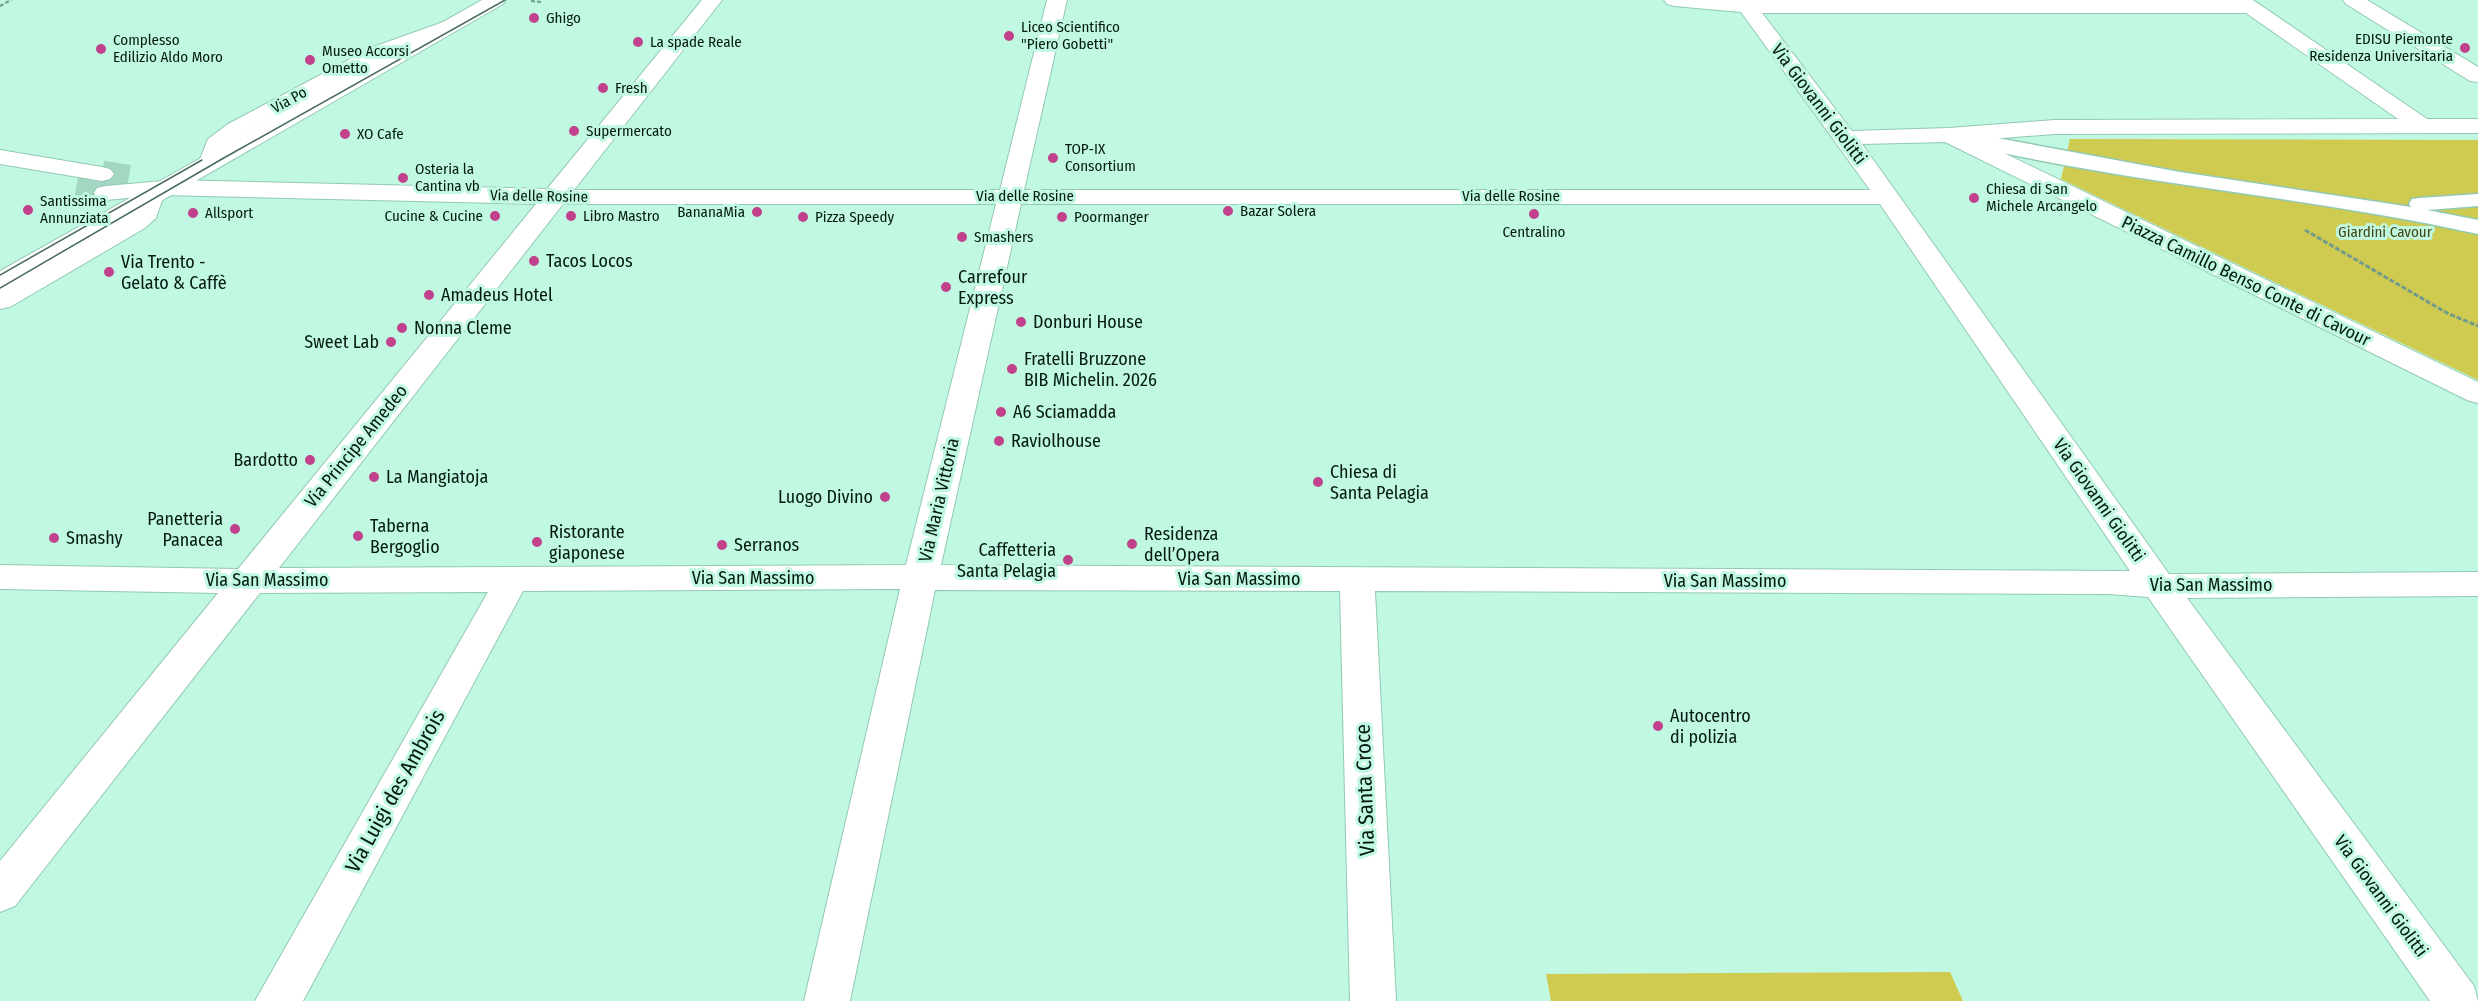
<svg xmlns="http://www.w3.org/2000/svg" width="2478" height="1001" font-family="'Fira Sans Condensed',sans-serif">
<style>
.green{fill:#cecb50}
.lines{fill:none;stroke-linecap:round;stroke-linejoin:round}
.minor-tunnel-far1{stroke:#a4d7c2;stroke-width:22;stroke-dasharray:22 10;stroke-linecap:butt}
.minor-tunnel{stroke:#a4d7c2;stroke-width:27;stroke-dasharray:27 14;stroke-linecap:butt}
.pedestrian-casing{stroke:#92c9b3;stroke-width:3}
.minor-casing{stroke:#92c9b3;stroke-width:2}
.tertiary-casing{stroke:#92c9b3;stroke-width:2}
.path-far1{stroke:#719b8a;stroke-width:2;stroke-dasharray:4 2;stroke-linecap:butt}
.path{stroke:#719b8a;stroke-width:3;stroke-dasharray:5 2;stroke-linecap:butt}
.pedestrian{fill:#fff;fill-rule:evenodd}
.minor{fill:#fff;fill-rule:evenodd}
.tertiary{fill:#fff;fill-rule:evenodd}
.tram{stroke:#476a5c;stroke-width:1.5}
.poi-dot{fill:#c1418d;stroke:#c0f8e1;stroke-width:2}
.labels{text-anchor:middle;dominant-baseline:central;stroke-width:6;stroke-linejoin:round;paint-order:stroke}
.far-poi-label{font-size:15px;fill:#041a12;stroke:#c0f8e1;text-anchor:start}
.far-street-label{font-size:15px;fill:#041a12;stroke:#c0f8e1}
.far-park-label{font-size:15px;fill:#464512;stroke:#c0f8e1}
.street-label{font-size:18px;fill:#041a12;stroke:#c0f8e1}
.poi-label{font-size:18px;fill:#041a12;stroke:#c0f8e1;text-anchor:start}
.near-street-label{font-size:21px;fill:#041a12;stroke:#c0f8e1}
</style>
<rect width="100%" height="100%" fill="#c0f8e1"/>
<!-- green -->
<g class="green">
<polygon points="2070,139 2478,140 2478,380 2061,179"/>
<polygon points="1950,972 1963,1001 1551,1001 1546,974"/>
</g>
<g class="lines">
<!-- minor-tunnel-far1 -->
<polyline class="minor-tunnel-far1" points="102,174 107,175"/>
<!-- minor-tunnel -->
<g class="minor-tunnel">
<polyline points="102,174 132,179"/>
<polyline points="76,188 106,193"/>
</g>
<defs>
<path id="pedestrian" d="M1949 129 2180 172 2411 207 2409 204 2412 199 2420 198 2478 194V206L2427 210 2478 220V234C2301 195 2118 183 1942 139L1939 135 1942 131Z"/>
<g id="minor">
<path d="M702 0H722L574 190H1000L1047 0H1067L1024 190H1870L1741 12 1674 6 1667 4 1664 0H2253L2427 119H2478V133L2055 134 1977 140 2478 382V403L2467 400 1945 142 1862 144 2169 574 2478 572V596L2187 598 2474 986 2478 1001H2430L2148 597 2109 594 1375 591 1396 1001H1350L1340 591 935 590 850 1001H804L900 589 523 591 303 1001H255L488 592 260 593 15 906 0 912V861L218 593 0 589V565L238 569 536 204 164 195 156 218 145 228 10 307 0 309V290L132 214 139 197 106 200 97 198 94 193 97 188 106 186 174 180 547 189ZM1762 13H2246L2398 119 2055 120 1949 128 1852 131ZM563 204H996L906 565 279 568ZM1021 204H1880L2130 571 941 565Z"/>
<polygon points="2343,0 2367,0 2478,67 2478,82 2470,81 2346,4"/>
<polygon points="446,21 453,23 456,27 453,31 387,55 244,134 227,147 220,164 212,166 204,164 200,159 208,139 228,124 373,47"/>
<polygon points="0,150 102,167 110,169 114,174 110,179 102,181 0,164"/>
</g>
<polygon id="tertiary" points="482,0 506,0 503,4 10,288 0,290 0,271"/>
</defs>
<!-- pedestrian casing -->
<use href="#pedestrian" class="pedestrian-casing"/>
<!-- minor casing -->
<use href="#minor" class="minor-casing"/>
<!-- tertiary casing -->
<use href="#tertiary" class="tertiary-casing"/>
<!-- path-far1 -->
<g class="path-far1">
<polyline points="531,1 541,2"/>
<polyline points="0,6 11,0"/>
</g>
<!-- path -->
<polyline class="path" points="2305,230 2447,313 2478,326"/>
<!-- pedestrian -->
<use href="#pedestrian" class="pedestrian"/>
<!-- minor -->
<use href="#minor" class="minor"/>
<!-- tertiary -->
<use href="#tertiary" class="tertiary"/>
<!-- tram -->
<g class="tram">
<polyline points="0,275 202,160"/>
<polyline points="0,288 222,159 505,0"/>
</g>
</g>
<!-- markers -->
<g class="poi-dot">
<circle cx="534" cy="18" r="6"/>
<circle cx="1009" cy="36" r="6"/>
<circle cx="638" cy="42" r="6"/>
<circle cx="2465" cy="48" r="6"/>
<circle cx="101" cy="49" r="6"/>
<circle cx="310" cy="60" r="6"/>
<circle cx="603" cy="88" r="6"/>
<circle cx="574" cy="131" r="6"/>
<circle cx="345" cy="134" r="6"/>
<circle cx="1053" cy="158" r="6"/>
<circle cx="403" cy="178" r="6"/>
<circle cx="1974" cy="198" r="6"/>
<circle cx="28" cy="210" r="6"/>
<circle cx="1228" cy="211" r="6"/>
<circle cx="757" cy="212" r="6"/>
<circle cx="193" cy="213" r="6"/>
<circle cx="1534" cy="214" r="6"/>
<circle cx="495" cy="216" r="6"/>
<circle cx="571" cy="216" r="6"/>
<circle cx="803" cy="217" r="6"/>
<circle cx="1062" cy="217" r="6"/>
<circle cx="962" cy="237" r="6"/>
<circle cx="534" cy="261" r="6"/>
<circle cx="109" cy="272" r="6"/>
<circle cx="946" cy="287" r="6"/>
<circle cx="429" cy="295" r="6"/>
<circle cx="1021" cy="322" r="6"/>
<circle cx="402" cy="328" r="6"/>
<circle cx="391" cy="342" r="6"/>
<circle cx="1012" cy="369" r="6"/>
<circle cx="1001" cy="412" r="6"/>
<circle cx="999" cy="441" r="6"/>
<circle cx="310" cy="460" r="6"/>
<circle cx="374" cy="477" r="6"/>
<circle cx="1318" cy="482" r="6"/>
<circle cx="885" cy="497" r="6"/>
<circle cx="235" cy="529" r="6"/>
<circle cx="358" cy="536" r="6"/>
<circle cx="54" cy="538" r="6"/>
<circle cx="537" cy="542" r="6"/>
<circle cx="1132" cy="544" r="6"/>
<circle cx="722" cy="545" r="6"/>
<circle cx="1068" cy="560" r="6"/>
<circle cx="1658" cy="726" r="6"/>
</g>
<g class="labels">
<!-- far-poi labels -->
<g class="far-poi-label">
<text x="546" y="18">Ghigo</text>
<text x="1021" y="27">Liceo Scientifico<tspan x="1021" dy="17">"Piero Gobetti"</tspan></text>
<text x="2453" y="39" text-anchor="end">EDISU Piemonte<tspan x="2453" dy="17">Residenza Universitaria</tspan></text>
<text x="113" y="40">Complesso<tspan x="113" dy="17">Edilizio Aldo Moro</tspan></text>
<text x="650" y="42">La spade Reale</text>
<text x="322" y="51">Museo Accorsi<tspan x="322" dy="17">Ometto</tspan></text>
<text x="615" y="88">Fresh</text>
<text x="586" y="131">Supermercato</text>
<text x="357" y="134">XO Cafe</text>
<text x="1065" y="149">TOP-IX<tspan x="1065" dy="17">Consortium</tspan></text>
<text x="415" y="169">Osteria la<tspan x="415" dy="17">Cantina vb</tspan></text>
<text x="1986" y="189">Chiesa di San<tspan x="1986" dy="17">Michele Arcangelo</tspan></text>
<text x="40" y="201">Santissima<tspan x="40" dy="17">Annunziata</tspan></text>
<text x="1240" y="211">Bazar Solera</text>
<text x="745" y="212" text-anchor="end">BananaMia</text>
<text x="205" y="213">Allsport</text>
<text x="483" y="216" text-anchor="end">Cucine &amp; Cucine</text>
<text x="583" y="216">Libro Mastro</text>
<text x="815" y="217">Pizza Speedy</text>
<text x="1074" y="217">Poormanger</text>
<text x="1534" y="232" text-anchor="middle">Centralino</text>
<text x="974" y="237">Smashers</text>
</g>
<!-- far-street labels -->
<g class="far-street-label">
<text transform="translate(289 100) rotate(-29)">Via Po</text>
<text transform="translate(539 196) rotate(1)">Via delle Rosine</text>
<text x="1025" y="196">Via delle Rosine</text>
<text x="1511" y="196">Via delle Rosine</text>
</g>
<!-- far-park labels -->
<g class="far-park-label">
<text x="2385" y="232">Giardini Cavour</text>
</g>
<!-- street labels -->
<g class="street-label">
<text transform="translate(1819 104) rotate(53)">Via Giovanni Giolitti</text>
<text transform="translate(2246 281) rotate(26)">Piazza Camillo Benso Conte di Cavour</text>
<text transform="translate(356 446) rotate(-51)">Via Principe Amedeo</text>
<text transform="translate(939 500) rotate(-77)">Via Maria Vittoria</text>
<text transform="translate(2099 500) rotate(55)">Via Giovanni Giolitti</text>
<text x="753" y="578">Via San Massimo</text>
<text x="1239" y="579">Via San Massimo</text>
<text x="267" y="580">Via San Massimo</text>
<text x="1725" y="581">Via San Massimo</text>
<text x="2211" y="585">Via San Massimo</text>
<text transform="translate(2381 896) rotate(54)">Via Giovanni Giolitti</text>
</g>
<!-- poi labels -->
<g class="poi-label">
<text x="546" y="261">Tacos Locos</text>
<text x="121" y="262">Via Trento -<tspan x="121" dy="21">Gelato &amp; Caffè</tspan></text>
<text x="958" y="277">Carrefour<tspan x="958" dy="21">Express</tspan></text>
<text x="441" y="295">Amadeus Hotel</text>
<text x="1033" y="322">Donburi House</text>
<text x="414" y="328">Nonna Cleme</text>
<text x="379" y="342" text-anchor="end">Sweet Lab</text>
<text x="1024" y="359">Fratelli Bruzzone<tspan x="1024" dy="21">BIB Michelin. 2026</tspan></text>
<text x="1013" y="412">A6 Sciamadda</text>
<text x="1011" y="441">Raviolhouse</text>
<text x="298" y="460" text-anchor="end">Bardotto</text>
<text x="1330" y="472">Chiesa di<tspan x="1330" dy="21">Santa Pelagia</tspan></text>
<text x="386" y="477">La Mangiatoja</text>
<text x="873" y="497" text-anchor="end">Luogo Divino</text>
<text x="223" y="519" text-anchor="end">Panetteria<tspan x="223" dy="21">Panacea</tspan></text>
<text x="370" y="526">Taberna<tspan x="370" dy="21">Bergoglio</tspan></text>
<text x="549" y="532">Ristorante<tspan x="549" dy="21">giaponese</tspan></text>
<text x="1144" y="534">Residenza<tspan x="1144" dy="21">dell’Opera</tspan></text>
<text x="66" y="538">Smashy</text>
<text x="734" y="545">Serranos</text>
<text x="1056" y="550" text-anchor="end">Caffetteria<tspan x="1056" dy="21">Santa Pelagia</tspan></text>
<text x="1670" y="716">Autocentro<tspan x="1670" dy="21">di polizia</tspan></text>
</g>
<!-- near-street labels -->
<g class="near-street-label">
<text transform="translate(1365 790) rotate(-92)">Via Santa Croce</text>
<text transform="translate(395 791) rotate(-61)">Via Luigi des Ambrois</text>
</g>
</g>
</svg>
